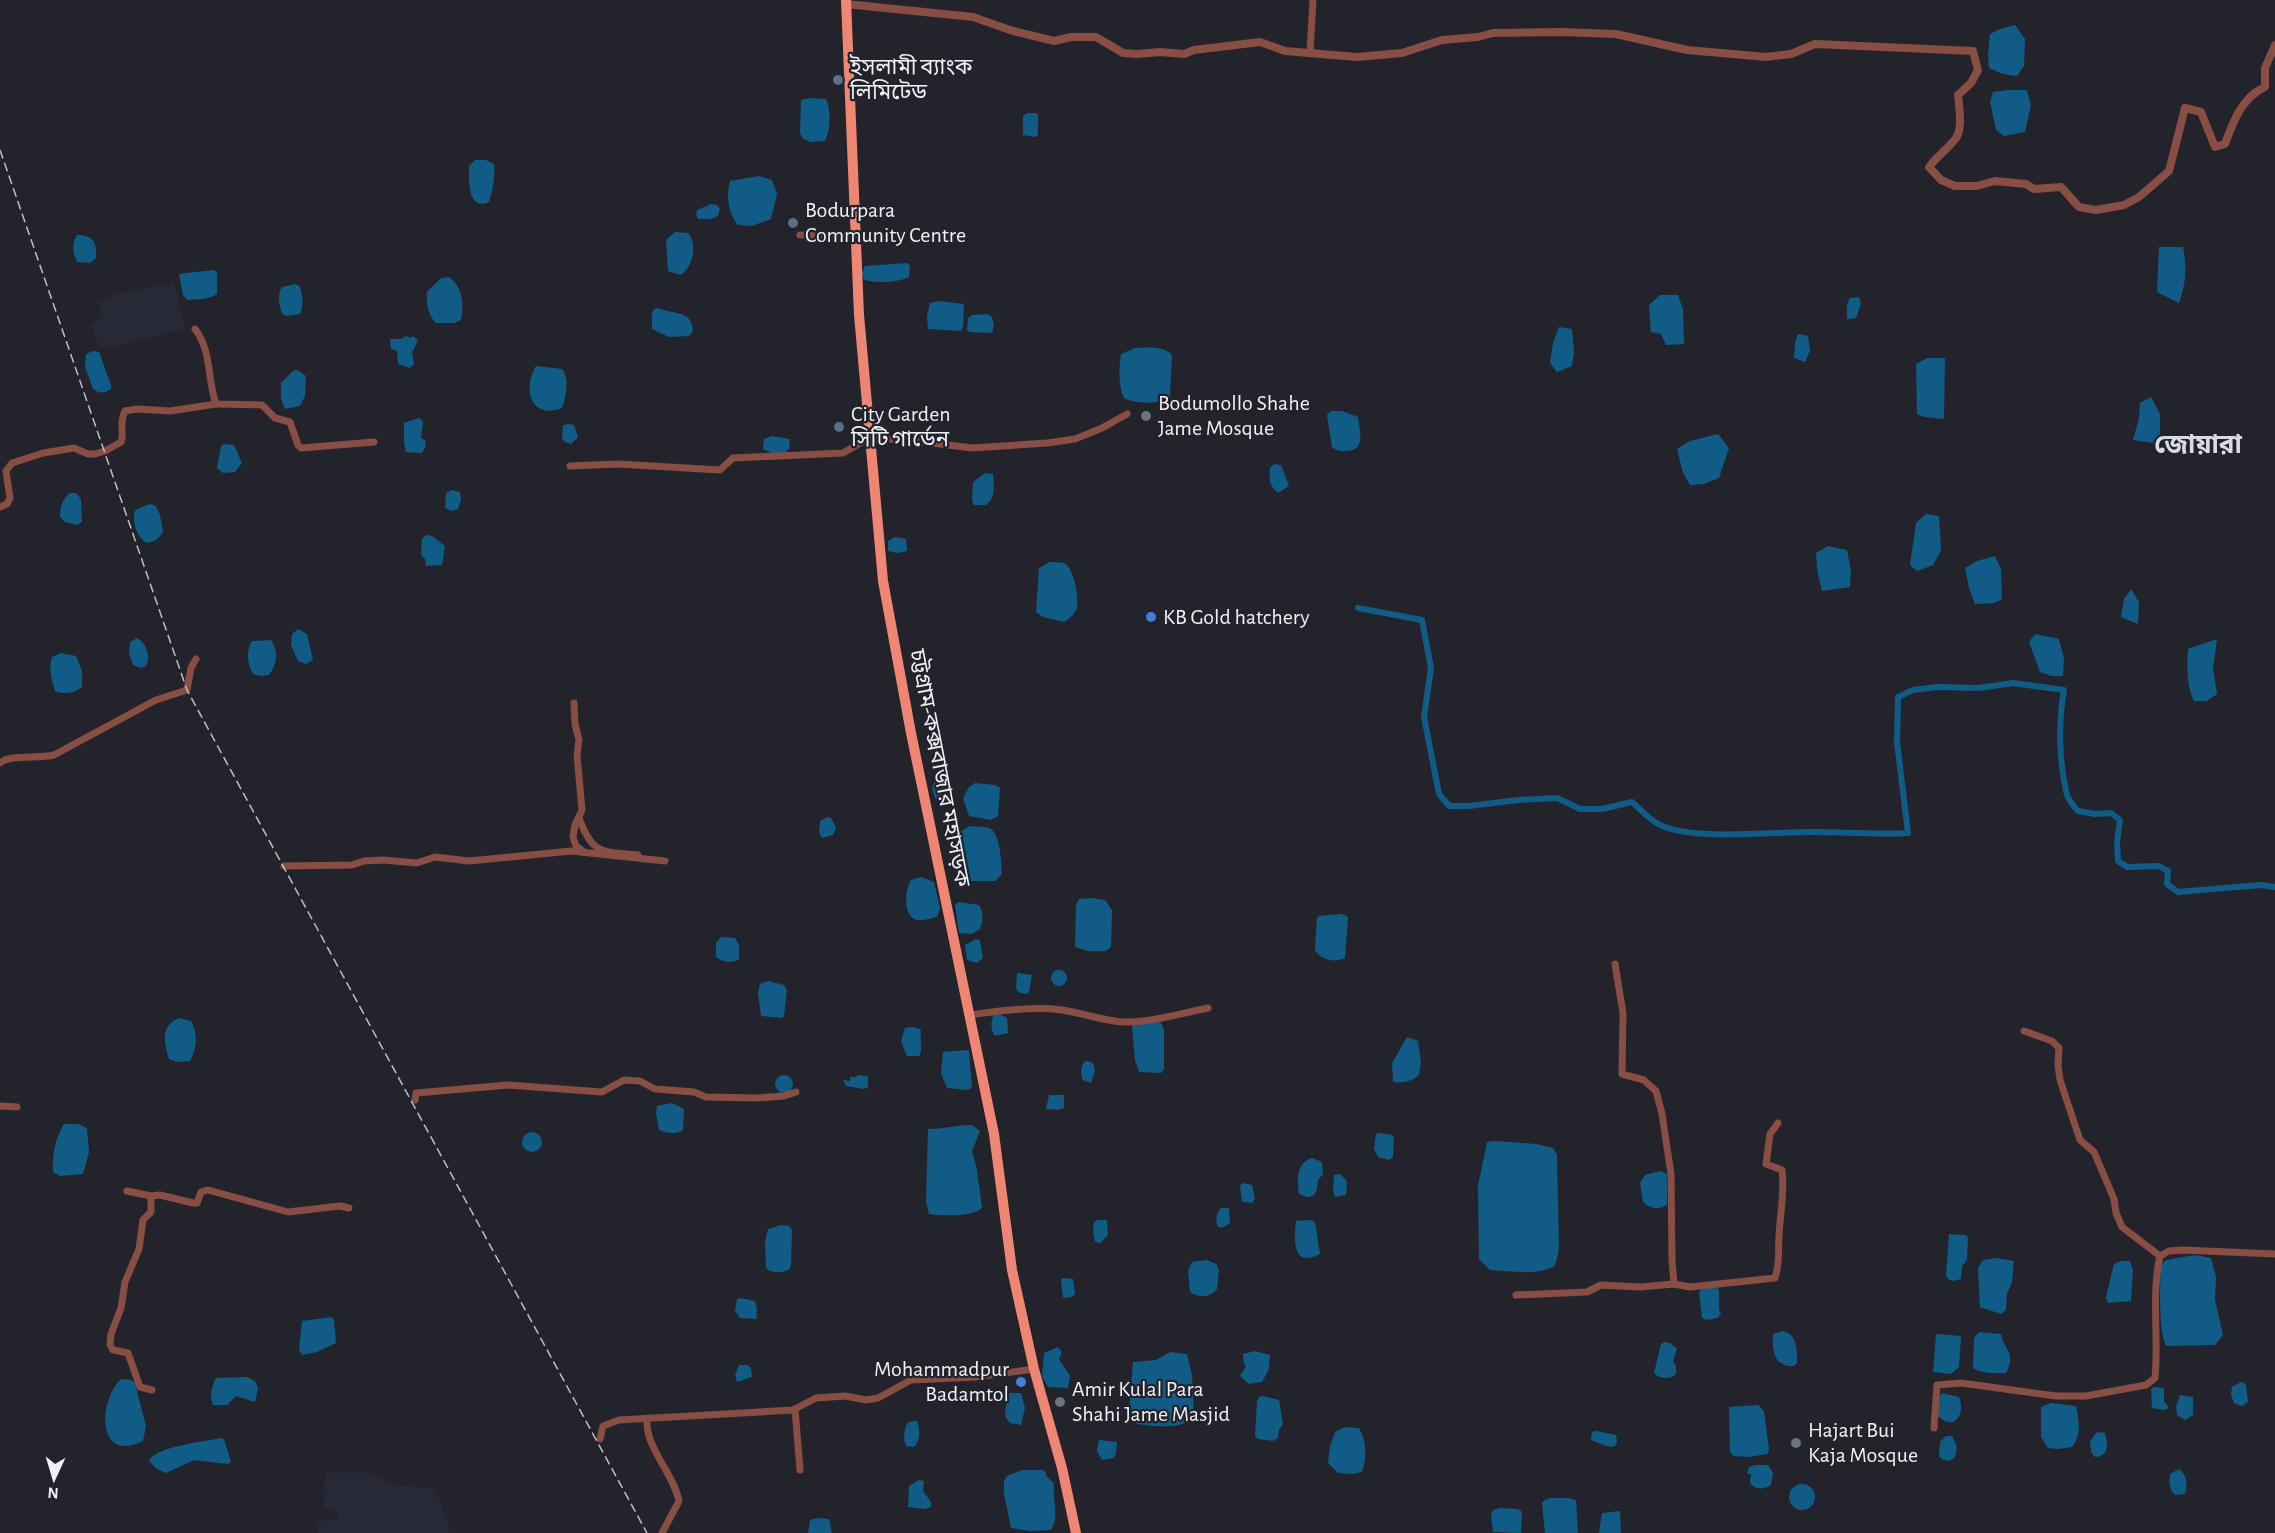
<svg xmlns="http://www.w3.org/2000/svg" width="2275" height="1533" font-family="'Alegreya Sans','Noto Sans Bengali',sans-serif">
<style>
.built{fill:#282937}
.water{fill:#115c87}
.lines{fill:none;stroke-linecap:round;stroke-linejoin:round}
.canal{stroke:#115c87;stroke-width:6}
.minor{stroke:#884d43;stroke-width:7}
.tertiary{stroke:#884d43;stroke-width:8}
.trunk{stroke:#ee8673;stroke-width:10}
.rail{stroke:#bfc0c6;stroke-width:1.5;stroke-dasharray:9 4.5;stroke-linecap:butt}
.service-dot{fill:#5c6f8a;stroke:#23232b;stroke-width:2}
.worship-dot{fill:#6b7280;stroke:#23232b;stroke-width:2}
.shop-dot{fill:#3f7fe0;stroke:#23232b;stroke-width:2}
.labels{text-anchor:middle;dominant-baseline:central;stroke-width:4.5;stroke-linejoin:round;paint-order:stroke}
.poi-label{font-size:22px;fill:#eff0f6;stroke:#23232b;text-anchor:start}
.street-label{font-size:22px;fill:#eff0f6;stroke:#23232b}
.quarter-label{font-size:26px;font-weight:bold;fill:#d9dae5;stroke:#23232b}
</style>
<rect width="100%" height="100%" fill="#23232b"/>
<!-- built -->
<g class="built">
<polygon points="173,280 185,329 126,343 117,348 99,347 91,325 101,319 99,303 114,294 169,284"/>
<polygon points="326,1473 367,1473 396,1485 435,1489 448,1523 449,1533 317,1533 317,1525 320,1521 339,1520 337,1510 324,1508 323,1488"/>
</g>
<!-- water -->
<g class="water">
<polygon points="2015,25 2025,39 2024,66 2017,76 2003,74 1989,68 1988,55 1990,34 2000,29"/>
<polygon points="2008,90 2027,90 2031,105 2025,132 2004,136 1996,130 1990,102 1993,92"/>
<path d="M810 98 826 99C831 110 831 130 825 141L811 142 803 139 800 133 801 100Z"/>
<polygon points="1027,113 1036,113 1038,115 1038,135 1035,137 1023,135 1023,116"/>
<path d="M475 160H486L494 164C495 177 493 189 489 202 467 212 469 179 469 166Z"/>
<path d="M759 176 772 180 777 194 771 219 752 226 738 225C728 214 726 195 730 181Z"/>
<polygon points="711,204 717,205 720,209 718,216 711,219 698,219 696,215 697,210"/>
<path d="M675 232 688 233C698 244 693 268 680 275L668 271 666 240Z"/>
<path d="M77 235C94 235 97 243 96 258L90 263 77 262C73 253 71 244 77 235Z"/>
<path d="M2159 247H2183C2187 268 2186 283 2179 303L2157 292Z"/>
<path d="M907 263 910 266 909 277C897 283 877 283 864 280L862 273 865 266Z"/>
<path d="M213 270 217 272V294C208 300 198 299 187 300L183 295 179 274Z"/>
<path d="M449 277C463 288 464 303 461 320L454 323H436C428 316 426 302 427 292L441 278Z"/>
<path d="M296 284 300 287C303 297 304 305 300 314L287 316 282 314C279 305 277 295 282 287Z"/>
<polygon points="1660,295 1678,295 1683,309 1684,344 1666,345 1661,334 1651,332 1649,305"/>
<polygon points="1859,297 1861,304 1856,318 1847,319 1847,304 1850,298"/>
<polygon points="939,301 964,304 963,327 961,331 928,329 927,316 930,303"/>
<path d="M658 308C673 315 692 309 693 331L689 336 669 337 652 329V314L654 309Z"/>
<polygon points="987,314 992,317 994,325 992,333 970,332 967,330 968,318 972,315"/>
<polygon points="1559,327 1572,329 1574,352 1572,366 1557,372 1550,363 1553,343"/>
<polygon points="1798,334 1808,336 1810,351 1805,362 1794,358 1795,343"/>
<polygon points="406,336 411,338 412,336 418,340 412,353 414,364 410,368 398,364 397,351 391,349 390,339 401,339"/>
<path d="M1135 348C1146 348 1163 345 1172 355L1170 396C1158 406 1139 403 1125 399 1118 389 1119 366 1121 354Z"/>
<path d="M93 351 99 352 111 385V389C105 393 99 394 93 389L85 367 86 354Z"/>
<polygon points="1927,358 1945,358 1944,419 1924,417 1917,414 1916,364"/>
<path d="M536 366 562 369C570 380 566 396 562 408 531 420 522 389 536 366Z"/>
<polygon points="294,370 299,371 306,376 305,396 300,406 285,409 281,399 281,383"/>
<polygon points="2151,397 2160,414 2160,440 2152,443 2133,440 2139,418 2140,403"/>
<path d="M1331 411H1342L1358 417C1360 432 1366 451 1346 451 1340 452 1337 451 1332 447L1327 415Z"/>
<polygon points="419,418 423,421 421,438 425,440 426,446 422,453 406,452 404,442 404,423"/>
<polygon points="569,424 574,425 578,437 571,444 565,442 562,438 563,425"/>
<polygon points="1718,434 1729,448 1719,478 1704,484 1690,485 1683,473 1677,449 1690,441"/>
<polygon points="772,436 790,439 789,449 784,454 771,453 763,449 764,439"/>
<polygon points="224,444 234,445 242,463 235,472 223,473 217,468 221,446"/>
<path d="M1274 464 1281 465 1289 486 1278 493C1269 486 1269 479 1270 468Z"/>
<path d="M985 473 993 474C994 485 996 498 986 505H974L972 500 973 482Z"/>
<polygon points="452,490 460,492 461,500 458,509 452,511 445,508 446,493"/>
<path d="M70 493H76L81 499 82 522 77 525 65 522 60 517C60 508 62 499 70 493Z"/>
<path d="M150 504 156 506 160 515 163 532C158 539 155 542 146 543 136 535 132 522 135 510Z"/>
<polygon points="1926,514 1939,516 1941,551 1933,565 1917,571 1910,565 1916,523"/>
<polygon points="427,535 432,536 445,546 442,565 426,566 425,559 421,555 422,538"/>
<polygon points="895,537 906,539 907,551 897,553 888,551 888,541"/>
<polygon points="1828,546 1847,550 1851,571 1850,587 1822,591 1817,570 1816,553"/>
<polygon points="1995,556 2001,569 2002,599 1994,603 1975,604 1969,588 1965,568 1977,561"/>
<path d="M1050 562C1054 562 1061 562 1064 563 1074 567 1079 599 1077 608 1075 614 1069 619 1064 622L1043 617 1036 612 1039 568Z"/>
<polygon points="2131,589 2139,602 2138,624 2121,617 2124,599"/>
<polygon points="298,629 307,634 313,660 306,664 298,661 291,645 292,634"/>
<polygon points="2035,634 2059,639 2064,658 2063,676 2051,676 2040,672 2029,642"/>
<path d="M137 638C146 643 151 656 146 666L141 668 133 665 129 653 130 642Z"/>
<path d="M2217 639 2213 669 2217 694 2207 701H2194C2186 684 2187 668 2188 649Z"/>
<path d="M271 640C279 651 277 664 269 675L261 676 253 674C247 664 246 651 252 641Z"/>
<path d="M61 653 76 656 82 671V687C75 693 64 695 55 691 52 679 48 670 52 657Z"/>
<path d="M936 777 950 779C952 788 953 800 942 804L935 798 932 788Z"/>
<polygon points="975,783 995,785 1000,788 998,816 991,820 969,816 963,798 969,787"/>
<polygon points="827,817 831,818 836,828 833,835 822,838 819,832 820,821"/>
<path d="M970 826C976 827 984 826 989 828 1001 833 1001 863 1002 874L995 881H968L967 870 960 868 959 843 961 831Z"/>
<path d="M921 877 934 882 940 908 937 917C931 918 923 921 917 920 902 916 905 889 911 880Z"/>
<polygon points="1092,898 1105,900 1112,910 1111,947 1106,951 1088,951 1075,947 1076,905 1079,899"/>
<path d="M958 902 979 905C984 913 983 920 980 929L972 934 959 933 955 905Z"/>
<path d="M1341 914 1347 916 1348 919 1345 958C1335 963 1321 960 1315 950L1317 918 1319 916Z"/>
<path d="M721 937 735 938 739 945V959C732 964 722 962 716 957V943Z"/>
<polygon points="976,939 980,940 983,958 977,963 967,960 965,945"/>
<circle cx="1059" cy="978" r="8"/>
<polygon points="1017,973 1032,975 1029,992 1026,994 1018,992 1016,988"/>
<polygon points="768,981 784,985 787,990 784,1016 782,1018 761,1016 758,993 760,984"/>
<path d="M994 1014H1000L1007 1018 1008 1033 995 1036C990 1030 991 1021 994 1014Z"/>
<path d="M179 1018 191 1021C198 1033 197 1049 190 1061L177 1062 169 1059C164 1042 160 1026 179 1018Z"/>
<polygon points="1157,1021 1161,1023 1164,1030 1164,1069 1161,1073 1139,1072 1135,1060 1132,1027 1134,1024"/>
<path d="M912 1027 920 1029 921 1032C919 1040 924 1049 919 1056H907L901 1041 905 1028Z"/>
<path d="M1407 1037 1418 1041 1421 1062 1419 1075C1412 1081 1403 1084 1393 1082L1392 1063Z"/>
<polygon points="969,1050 972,1088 967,1090 947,1088 941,1073 943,1052"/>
<path d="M1087 1061 1093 1063 1095 1071 1091 1083 1083 1080C1080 1073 1081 1068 1084 1062Z"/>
<polygon points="857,1075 868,1076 868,1087 864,1089 846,1086 843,1080 850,1081 850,1077 857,1077"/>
<circle cx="784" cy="1084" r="9"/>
<polygon points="1049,1095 1064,1095 1064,1108 1058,1110 1046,1109"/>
<path d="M672 1103 684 1109 683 1130C676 1135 667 1133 659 1130L656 1113 657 1106Z"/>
<path d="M64 1124H78L87 1128 89 1152 83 1174 60 1176 53 1172C52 1156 55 1138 64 1124Z"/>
<path d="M972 1125 980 1131 972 1151 977 1170 982 1208C973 1217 942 1216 929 1214L926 1202 928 1129C944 1129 956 1125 972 1125Z"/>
<circle cx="532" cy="1142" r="10"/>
<polygon points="1380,1133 1392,1135 1394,1137 1393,1157 1389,1160 1378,1157 1374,1149 1376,1134"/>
<path d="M1496 1141 1536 1144 1553 1148 1557 1155 1559 1250 1555 1266C1537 1276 1510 1271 1490 1270L1479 1259 1478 1186 1487 1142Z"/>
<path d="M1312 1158 1322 1162 1323 1174 1318 1180 1317 1190 1313 1196 1307 1197 1299 1194C1297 1179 1296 1163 1312 1158Z"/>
<path d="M1660 1171 1667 1174V1205C1659 1210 1650 1209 1643 1202L1640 1183 1645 1175Z"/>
<polygon points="1340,1174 1347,1181 1346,1195 1335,1197 1333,1189 1334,1175"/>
<polygon points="1242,1183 1252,1185 1255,1199 1252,1203 1242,1202 1240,1186"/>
<path d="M1221 1208H1229L1230 1223 1222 1228 1218 1227C1215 1220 1216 1213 1221 1208Z"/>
<polygon points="1098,1220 1107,1220 1108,1235 1100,1243 1095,1242 1093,1232 1094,1222"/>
<path d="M1310 1220 1315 1222 1320 1254C1292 1269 1294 1239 1296 1221Z"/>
<path d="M781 1225 789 1226 792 1230 791 1265 790 1269C783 1273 771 1274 766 1268L765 1242 768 1229Z"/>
<polygon points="1949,1234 1965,1235 1968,1237 1967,1260 1962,1266 1961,1279 1953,1281 1948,1279 1946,1275"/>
<path d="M2195 1255 2211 1258 2216 1277 2215 1300 2223 1335 2215 1345 2166 1346C2158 1330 2160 1283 2161 1265L2166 1260Z"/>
<polygon points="1996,1258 2014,1261 2012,1282 2007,1294 2006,1310 2001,1314 1980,1307 1978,1268 1983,1260"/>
<path d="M1207 1260 1216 1264 1219 1270 1217 1289C1209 1298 1200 1298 1190 1292L1188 1271 1192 1262Z"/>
<polygon points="2121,1261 2130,1261 2133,1270 2131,1301 2108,1303 2106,1297 2114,1264"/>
<polygon points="1063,1278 1073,1279 1075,1294 1072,1297 1063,1298 1061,1280"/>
<polygon points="1712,1287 1719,1289 1719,1310 1721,1313 1718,1318 1706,1320 1702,1318 1699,1292 1702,1288"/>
<polygon points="740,1298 755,1301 757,1310 756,1319 740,1318 735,1311 737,1299"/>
<polygon points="331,1317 334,1319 336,1343 317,1352 302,1355 299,1350 302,1321"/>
<path d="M1782 1331C1797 1333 1797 1350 1797 1363L1794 1366C1774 1367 1772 1351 1773 1334Z"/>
<path d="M1979 1332 2001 1334C2004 1351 2017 1352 2006 1373 1995 1373 1982 1374 1973 1368L1974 1338Z"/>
<polygon points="1936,1334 1961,1336 1959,1367 1951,1374 1933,1372"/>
<path d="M1665 1342 1670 1343 1677 1349 1673 1361 1676 1366V1374C1670 1380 1660 1379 1654 1373L1661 1344Z"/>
<polygon points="1058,1347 1062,1352 1059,1359 1070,1376 1068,1388 1048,1387 1042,1376 1044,1353"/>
<polygon points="1255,1351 1270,1355 1269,1369 1262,1382 1249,1384 1240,1376 1246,1366 1244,1364 1243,1354"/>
<path d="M1170 1352 1187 1354 1192 1375 1194 1416C1182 1431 1154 1426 1137 1424L1132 1421 1129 1414 1133 1362 1156 1360Z"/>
<polygon points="739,1365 747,1365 751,1368 752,1377 737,1382 735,1375"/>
<path d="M247 1377 255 1381 258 1388 255 1402 236 1396 227 1405H213C209 1396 212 1386 216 1378Z"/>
<path d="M121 1379 131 1380 135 1383 146 1426 143 1441C96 1464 98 1401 121 1379Z"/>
<polygon points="2241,1382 2246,1384 2248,1402 2242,1406 2234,1403 2231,1395 2232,1387"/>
<polygon points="2154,1387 2164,1388 2164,1401 2169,1408 2164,1410 2152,1408 2151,1389"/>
<polygon points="1011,1393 1021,1393 1025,1408 1021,1425 1010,1423 1005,1416 1007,1394"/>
<path d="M1942 1393 1959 1397C1966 1414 1954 1432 1938 1416L1939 1398Z"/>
<polygon points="2180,1395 2193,1397 2193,1415 2185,1420 2177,1415 2176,1407"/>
<polygon points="1263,1396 1279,1400 1283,1424 1279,1430 1278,1438 1273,1441 1258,1439 1255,1436 1257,1401 1259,1397"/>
<path d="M2051 1403 2076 1406C2079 1421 2082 1435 2072 1447L2058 1449 2048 1448 2041 1437V1407Z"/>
<polygon points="1758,1405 1764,1411 1769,1450 1767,1454 1749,1457 1734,1456 1730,1452 1729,1407"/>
<path d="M913 1421H917C920 1430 921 1440 914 1447L906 1446C903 1438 904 1431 907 1423Z"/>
<path d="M1345 1427 1359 1428C1367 1443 1367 1456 1362 1472L1352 1474 1338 1473 1328 1463 1330 1446 1335 1432Z"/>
<path d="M1597 1431 1616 1435 1617 1442 1615 1446C1609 1449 1598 1442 1591 1440L1592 1432Z"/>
<path d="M2097 1432 2105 1433C2108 1445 2109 1456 2095 1457L2091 1452 2090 1441Z"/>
<path d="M1946 1436H1952L1957 1447 1955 1457C1950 1462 1943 1462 1939 1456L1940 1442Z"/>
<path d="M221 1438 224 1439 231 1462 228 1464 194 1460 166 1473 157 1469 149 1461C156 1446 204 1442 221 1438Z"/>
<polygon points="1099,1440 1117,1442 1116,1453 1114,1458 1102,1460 1097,1451"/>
<path d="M1755 1465H1768L1773 1473 1771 1485C1763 1490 1756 1490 1750 1483L1751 1475 1747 1473 1749 1467Z"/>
<path d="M2179 1469C2187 1475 2188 1484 2185 1494L2175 1495C2169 1489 2169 1483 2170 1474Z"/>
<path d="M1022 1470H1043L1046 1472V1476L1054 1483C1052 1498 1060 1516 1051 1530L1030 1531 1011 1528 1004 1494V1481L1007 1476Z"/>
<polygon points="919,1480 924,1481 923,1491 931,1502 931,1507 924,1509 908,1507 909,1486"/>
<circle cx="1802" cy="1497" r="13"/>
<polygon points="1550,1498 1568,1498 1576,1500 1578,1533 1545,1533 1542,1503 1545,1500"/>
<polygon points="1500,1508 1518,1509 1522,1512 1521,1533 1493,1532 1491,1514 1493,1510"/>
<polygon points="1620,1511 1621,1533 1599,1533 1602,1513"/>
<polygon points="818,1518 829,1519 832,1533 808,1533 810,1520"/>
</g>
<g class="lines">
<!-- canal -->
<path class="canal" d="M1358 608 1422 620 1431 668 1424 717 1439 794 1449 806H1469L1518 800 1557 798 1580 809H1602L1632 802C1640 809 1650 820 1660 825 1695 841 1772 832 1812 832 1844 832 1876 835 1908 833L1897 742 1898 697 1913 690 1937 687 1979 688 2013 683 2064 690C2058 723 2059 763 2067 795 2069 801 2074 806 2078 811L2095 814 2111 813 2120 820 2117 842 2118 861 2127 867 2159 866 2168 871 2167 884 2178 892 2261 885 2275 887"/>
<!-- minor -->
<g class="minor">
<polyline points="1310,52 1313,0"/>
<polyline points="800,235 855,235"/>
<path d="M195 329C212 351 207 379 216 404L262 405 275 418 290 422 298 445 301 448 374 442"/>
<polyline points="570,466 618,464 720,470 733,458 843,453 869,438 909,440 972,448 1047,443 1075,439 1102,428 1127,414"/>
<path d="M0 507 7 504 10 498 6 471 12 463 43 453 74 448 88 454H95L105 451 121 442C125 431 118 425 125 411L137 409 170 411 216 404"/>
<polyline points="574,703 575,724 579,740 577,755 582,810 575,825 573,837 576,846 584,852"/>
<path d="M0 763C10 754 39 759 54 755L156 700 187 690 191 668 196 659"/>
<path d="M579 818C593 856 602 851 638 855"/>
<polyline points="284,866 352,865 364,861 383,860 417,863 435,857 469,861 571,851 665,861"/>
<polyline points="1615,964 1623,1013 1622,1074 1644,1080 1656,1091 1662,1114 1671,1174 1672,1260 1674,1284"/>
<path d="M970 1015C1001 1011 1031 1006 1062 1010 1084 1013 1108 1023 1130 1022 1157 1021 1182 1013 1208 1008"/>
<polyline points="2024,1031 2052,1041 2059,1048 2058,1065 2060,1080 2080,1140 2094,1152 2114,1199 2116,1213 2122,1227 2160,1256 2169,1251 2183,1250 2275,1254"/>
<polyline points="415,1100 416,1093 508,1085 602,1092 624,1080 640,1081 655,1089 694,1092 706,1097 757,1098 784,1096 796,1092"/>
<polyline points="0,1106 17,1107"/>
<polyline points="127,1191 151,1196 160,1195 193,1203 197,1203 201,1192 208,1190 288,1212 340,1206 349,1208"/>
<polyline points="151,1196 151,1212 143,1220 139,1249 125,1282 121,1308 111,1334 110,1345 113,1350 128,1353 140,1387 152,1390"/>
<path d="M1516 1295 1587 1292 1601 1285 1640 1287 1674 1284 1690 1287 1775 1278C1780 1263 1778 1251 1779 1236 1780 1213 1785 1193 1782 1170L1766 1164 1770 1134 1778 1123"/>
<polyline points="795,1409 800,1470"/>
<path d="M647 1419C645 1448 673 1472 679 1501L662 1533"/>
<path d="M1934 1428 1937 1385 1961 1383 2056 1396H2086L2146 1385 2155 1378C2159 1337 2151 1295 2160 1256"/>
<polyline points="600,1439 603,1426 619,1420 793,1410 816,1398 845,1396 866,1400 878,1398 911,1380 975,1377 1034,1369"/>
</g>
<!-- tertiary -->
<path class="tertiary" d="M846 4 973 17 1013 31 1054 41 1071 37H1096L1123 53 1137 54 1160 52 1184 54 1194 50 1260 42 1285 51 1357 57 1402 53 1442 40 1478 37 1493 33 1563 32 1616 34 1687 50 1766 57 1791 54 1815 44 1973 51 1978 70 1971 83 1958 95C1959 107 1963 128 1956 138 1948 149 1937 156 1929 167L1941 180 1955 186H1976L1995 181 2026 184 2034 189 2061 187 2079 207 2096 210 2124 205 2139 197 2169 171 2185 108 2201 112 2215 147 2225 144C2233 122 2242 97 2265 87V68L2275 45"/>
<!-- trunk -->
<polyline class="trunk" points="846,0 859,315 883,581 911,733 994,1134 1012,1270 1034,1369 1062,1468 1076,1533"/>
<!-- rail -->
<polyline class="rail" points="0,150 187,690 647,1533"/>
</g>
<!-- markers -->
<g class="service-dot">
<circle cx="838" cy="80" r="6"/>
<circle cx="793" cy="223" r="6"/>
<circle cx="839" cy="427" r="6"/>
</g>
<g class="worship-dot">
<circle cx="1146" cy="416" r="6"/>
<circle cx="1060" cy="1402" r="6"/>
<circle cx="1796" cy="1443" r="6"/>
</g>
<g class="shop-dot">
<circle cx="1151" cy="617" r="6"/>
<circle cx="1021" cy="1382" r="6"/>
</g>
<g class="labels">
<!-- poi labels -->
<g class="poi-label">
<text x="850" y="67">ইসলামী ব্যাংক<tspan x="850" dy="25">লিমিটেড</tspan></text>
<text x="805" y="210">Bodurpara<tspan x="805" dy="25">Community Centre</tspan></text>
<text x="1158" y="403">Bodumollo Shahe<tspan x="1158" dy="25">Jame Mosque</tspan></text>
<text x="851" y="414">City Garden<tspan x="851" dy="25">সিটি গার্ডেন</tspan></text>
<text x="1163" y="617">KB Gold hatchery</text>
<text x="1009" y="1369" text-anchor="end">Mohammadpur<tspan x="1009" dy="25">Badamtol</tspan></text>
<text x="1072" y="1389">Amir Kulal Para<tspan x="1072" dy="25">Shahi Jame Masjid</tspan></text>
<text x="1808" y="1430">Hajart Bui<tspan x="1808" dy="25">Kaja Mosque</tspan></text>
</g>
<!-- street labels -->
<g class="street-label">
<text transform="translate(940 768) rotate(79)">চট্টগ্রাম-কক্সবাজার মহাসড়ক</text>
</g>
<!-- quarter labels -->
<g class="quarter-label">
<text x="2198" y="445">জোয়ারা</text>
</g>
</g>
<!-- north arrow -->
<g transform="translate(54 1479) rotate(184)" stroke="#23232b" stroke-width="4.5" paint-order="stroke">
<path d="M0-4.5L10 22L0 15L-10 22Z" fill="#eff0f6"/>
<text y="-9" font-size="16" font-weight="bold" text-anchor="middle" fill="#eff0f6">N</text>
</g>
</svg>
